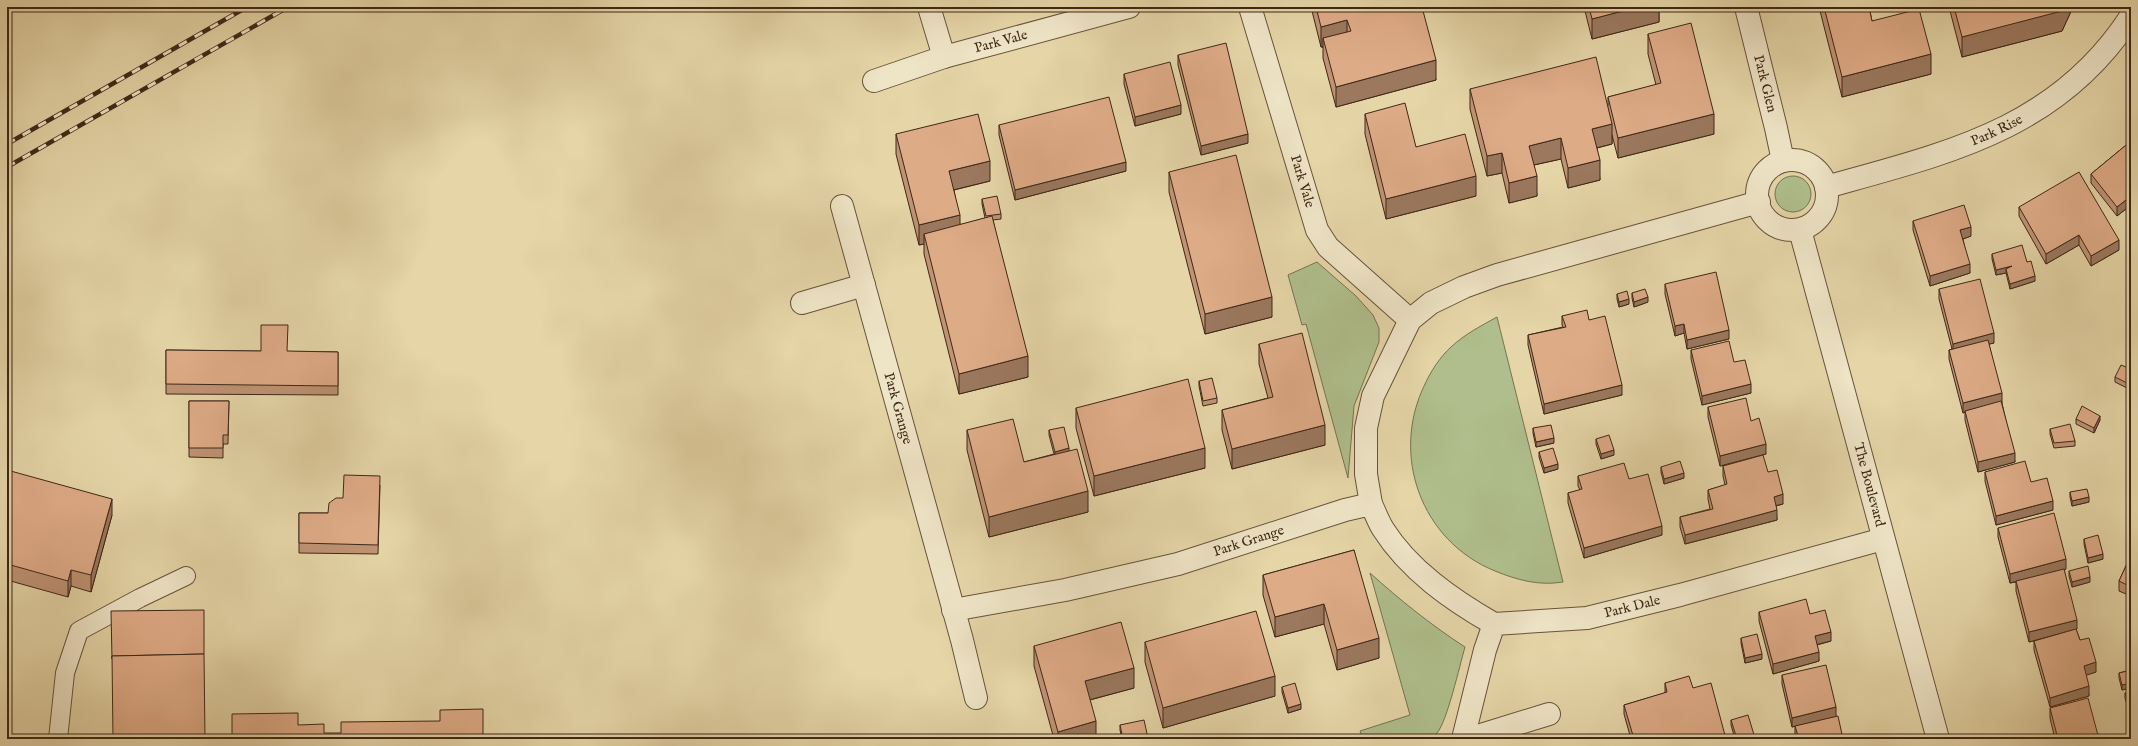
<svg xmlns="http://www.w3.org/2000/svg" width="2138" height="746" font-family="'IM FELL English',serif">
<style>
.green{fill:#afbe8c;stroke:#767352}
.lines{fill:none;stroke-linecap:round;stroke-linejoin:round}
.service-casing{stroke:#68533b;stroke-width:20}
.minor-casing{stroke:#68533b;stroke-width:24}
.service{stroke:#eee4c6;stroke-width:18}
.minor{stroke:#eee4c6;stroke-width:22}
.rail-casing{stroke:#3e2817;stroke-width:4.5}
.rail{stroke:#eee4c6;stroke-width:3;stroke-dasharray:9;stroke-linecap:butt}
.wall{fill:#bf9374;stroke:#3e2817}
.shaded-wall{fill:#9b785e;stroke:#3e2817}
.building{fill:#deab87;stroke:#3e2817}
.labels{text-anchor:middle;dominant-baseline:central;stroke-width:3;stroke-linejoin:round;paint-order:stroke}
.street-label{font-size:14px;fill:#3e2817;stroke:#eee4c6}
</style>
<rect width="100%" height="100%" fill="#e5d5a7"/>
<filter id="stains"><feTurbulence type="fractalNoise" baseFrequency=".005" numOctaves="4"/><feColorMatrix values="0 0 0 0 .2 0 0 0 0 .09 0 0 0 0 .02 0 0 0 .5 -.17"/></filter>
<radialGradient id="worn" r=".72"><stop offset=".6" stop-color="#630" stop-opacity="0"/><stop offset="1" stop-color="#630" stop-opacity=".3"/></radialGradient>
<!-- green -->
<g class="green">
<circle cx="1793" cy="194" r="18"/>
<polygon points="1317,262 1356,296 1373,315 1379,328 1379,342 1354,406 1348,478 1306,324 1302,325 1288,275"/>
<path d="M1497 317 1563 582C1539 586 1517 580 1495 571 1421 541 1390 455 1425 384 1431 371 1440 357 1451 347 1465 334 1481 326 1497 317Z"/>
<path d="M1370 573C1400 600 1431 625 1465 647 1460 664 1447 722 1437 733 1435 736 1431 737 1429 739H1363L1360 731 1410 715Z"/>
</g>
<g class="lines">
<defs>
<polyline id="service" points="58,739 65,673 79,631 140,598 186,576"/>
<g id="minor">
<polyline points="929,7 944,57"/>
<path id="s1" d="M1250 7 1317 230 1328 247 1410 320"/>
<path id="s2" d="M1746 7 1776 128 1783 161"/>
<path id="s3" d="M874 81 944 57 1129 7"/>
<circle cx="1792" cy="195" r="35"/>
<path id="s4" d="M1826 187C1948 153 2058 129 2131 16"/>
<path id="s5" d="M842 206 962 640 976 698"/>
<path id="s6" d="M1800 230 1938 739"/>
<polyline points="802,303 864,285"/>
<polyline points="1371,504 1366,474 1366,428 1373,396 1410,320 1431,303 1464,287 1497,275 1759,202"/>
<path id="s7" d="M953 610 1065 590 1178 564 1345 510 1371 504C1375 512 1378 521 1383 529 1409 570 1452 600 1494 624"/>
<path id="s8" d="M1463 739 1485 650 1494 624 1587 618 1680 595 1883 539"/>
<polyline points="1468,739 1549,714"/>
</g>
</defs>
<!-- service casing -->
<use href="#service" class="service-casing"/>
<!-- minor casing -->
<use href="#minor" class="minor-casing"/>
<!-- service -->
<use href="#service" class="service"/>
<!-- minor -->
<use href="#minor" class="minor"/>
<defs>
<g id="rail">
<polyline points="7,144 247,7"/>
<polyline points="7,167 288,7"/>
</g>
</defs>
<!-- rail casing -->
<use href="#rail" class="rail-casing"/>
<!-- rail -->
<use href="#rail" class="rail"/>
</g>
<!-- wall -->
<g class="wall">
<polygon points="1311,7 1422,7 1436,80 1336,107 1323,58 1323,47 1321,47"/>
<polygon points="1584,7 1659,7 1659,22 1592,39"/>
<polygon points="1819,7 1869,7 1872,21 1931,74 1842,97"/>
<polygon points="1949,7 2073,7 2062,31 1962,57"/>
<polygon points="1648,34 1714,134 1618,158 1612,135 1612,144 1597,148 1600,180 1568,188 1561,159 1534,165 1537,196 1509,203 1502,173 1487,176 1470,109 1470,89 1608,106 1608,97 1656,85 1648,54"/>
<polygon points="1178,55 1248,143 1201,155 1178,65"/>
<polygon points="1124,74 1181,114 1135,126 1124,84"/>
<polygon points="1365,114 1416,147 1476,196 1386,219 1365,134"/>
<polygon points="999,125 1126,171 1015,200 999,135"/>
<polygon points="896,134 990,181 954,190 960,225 985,218 982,204 982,199 1001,214 1001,219 993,220 1028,377 959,394 924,254 924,244 919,245 896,154"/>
<polygon points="2131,141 2131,205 2117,216 2091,183 2091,174"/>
<polygon points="1169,172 1272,317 1205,334 1169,192"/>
<polygon points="2019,207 2119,250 2091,266 2079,245 2046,264 2019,216"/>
<polygon points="1913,221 1971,236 1963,239 1970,273 1930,286 1913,230"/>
<polygon points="1992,254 2027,262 2035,281 2010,289 2006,273 1996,275 1992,259"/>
<polygon points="1665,284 1729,339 1687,349 1684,333 1675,336 1665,294"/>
<polygon points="1939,289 1994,343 1989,344 2015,462 1978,472 1965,420 1965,412 1963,413 1949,359 1949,350 1952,349 1939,299"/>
<polygon points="1632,293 1648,302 1634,307 1632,298"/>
<polygon points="1617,294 1629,304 1619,307 1617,299"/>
<polygon points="1562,316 1589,320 1622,395 1544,414 1528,345 1528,335 1563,327 1562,325"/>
<polygon points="1259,344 1325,445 1232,469 1222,430 1222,410 1268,398 1259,364"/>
<polygon points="166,350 338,352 338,395 166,394"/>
<polygon points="1691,350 1734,362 1751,393 1702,405 1691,359"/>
<polygon points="2131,369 2131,390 2115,382 2115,377"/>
<polygon points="1199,381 1217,398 1217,403 1203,406 1199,386"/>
<polygon points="189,401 229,401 228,444 223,444 223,458 189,457"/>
<polygon points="1708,407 1751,421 1766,454 1720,466 1708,417"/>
<polygon points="1076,408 1205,468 1094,496 1076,428"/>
<polygon points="2076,419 2100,420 2094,433 2076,424"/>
<polygon points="1533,428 1554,443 1536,447 1533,433"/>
<polygon points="2050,429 2075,441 2075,446 2054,448 2050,434"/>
<polygon points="967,430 1024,462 1054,454 1049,435 1049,430 1069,451 1088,512 989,537 967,450"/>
<polygon points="1596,439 1614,455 1601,459 1596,444"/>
<polygon points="1539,452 1558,469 1544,473 1539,457"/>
<polygon points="1723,466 1768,472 1783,504 1776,506 1777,520 1685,544 1680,527 1680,517 1710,509 1708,499 1708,490 1725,485 1723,476"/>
<polygon points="1661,467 1684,478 1664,484 1661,472"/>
<polygon points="7,470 112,515 91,592 71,586 68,597 7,580"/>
<polygon points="1985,472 2031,482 2053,510 1996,525 1985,481"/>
<polygon points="1578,476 1629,479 1662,535 1584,558 1568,503 1568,493 1580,490 1578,486"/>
<polygon points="380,485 378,554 299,553 299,513 328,513 343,498"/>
<polygon points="2070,492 2089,502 2072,506 2070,497"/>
<polygon points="1998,528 2066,569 2064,569 2076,629 2080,640 2096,672 2086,675 2089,696 2050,707 2034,650 2034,641 2055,635 2029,642 2016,591 2016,582 2010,583 1998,537"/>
<polygon points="2084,539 2103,559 2088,563 2084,544"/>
<polygon points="1354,550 1379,658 1337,670 1324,624 1275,637 1263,595 1263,575"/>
<polygon points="2131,555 2131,596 2119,591 2119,581"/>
<polygon points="2069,571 2090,582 2072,587 2069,576"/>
<polygon points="1759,612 1810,614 1831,641 1817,645 1819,661 1773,674 1759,621"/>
<polygon points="1741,638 1762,659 1745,663 1741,643"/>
<polygon points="1145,642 1275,696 1163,728 1145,662"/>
<polygon points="1034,646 1134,688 1090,700 1096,739 1054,739 1034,666"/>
<polygon points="2131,670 2131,688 2122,690 2119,678 2119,673"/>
<polygon points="1782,675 1836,716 1843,739 1796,739 1795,735 1795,726 1792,727 1782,684"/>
<polygon points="1665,683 1693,688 1726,739 1631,739 1624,714 1624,705 1665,693"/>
<polygon points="1282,687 1301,709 1288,713 1282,692"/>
<polygon points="2131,691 2128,709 2125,698 2125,693"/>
<polygon points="2050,708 2099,739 2055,739 2050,718"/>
<polygon points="1731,720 1755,739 1735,739 1731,725"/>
<polygon points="1120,725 1148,739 1122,739 1120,730"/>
</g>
<!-- shaded-wall -->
<g class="shaded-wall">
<polygon points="1638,7 1659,7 1659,22 1592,39 1592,19"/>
<polygon points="2064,7 2073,7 2062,31 1962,57 1962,37"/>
<polygon points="1347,20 1347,40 1323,38 1323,47 1321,47 1321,27"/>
<polygon points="1931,54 1931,74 1842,97 1842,77"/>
<polygon points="1436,60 1436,80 1336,107 1336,87"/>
<polygon points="1181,105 1181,114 1135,126 1135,117"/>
<polygon points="1714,114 1714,134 1618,158 1618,138"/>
<polygon points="1612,124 1612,144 1592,149 1592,129"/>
<polygon points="1248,134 1248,143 1201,155 1201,146"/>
<polygon points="1561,138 1561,159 1529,166 1529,146"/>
<polygon points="1502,153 1502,173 1487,176 1487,156"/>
<polygon points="1600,160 1600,180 1568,188 1568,168"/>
<polygon points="990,161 990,181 949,191 949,171"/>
<polygon points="1126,162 1126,171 1015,200 1015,190"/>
<polygon points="1476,176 1476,196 1386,219 1386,199"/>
<polygon points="1537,176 1537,196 1509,203 1509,183"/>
<polygon points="2131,196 2131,205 2117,216 2117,207"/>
<polygon points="960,215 960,235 924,234 924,244 919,245 919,225"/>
<polygon points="1971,227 1971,236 1960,240 1960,230"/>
<polygon points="2079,235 2079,245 2046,264 2046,254"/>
<polygon points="2119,240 2119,250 2091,266 2091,256"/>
<polygon points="1970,264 1970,273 1930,286 1930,276"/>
<polygon points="2012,266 2006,269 2006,273 1996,275 1996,270"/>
<polygon points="2035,276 2035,281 2010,289 2010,284"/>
<polygon points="1272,297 1272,317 1205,334 1205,314"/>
<polygon points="1648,297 1648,302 1634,307 1634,302"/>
<polygon points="1629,299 1629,304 1619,307 1619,302"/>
<polygon points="1684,324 1684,333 1675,336 1675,326"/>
<polygon points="1729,330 1729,339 1687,349 1687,340"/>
<polygon points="1994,333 1994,343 1953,353 1953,344"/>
<polygon points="1028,356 1028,377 959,394 959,374"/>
<polygon points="1751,384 1751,393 1702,405 1702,396"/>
<polygon points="1622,385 1622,395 1544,414 1544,404"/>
<polygon points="2002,393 2002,403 1965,411 1965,412 1963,413 1963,403"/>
<polygon points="2100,416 2100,420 2094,433 2094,428"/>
<polygon points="1325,425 1325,445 1232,469 1232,449"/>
<polygon points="1554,438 1554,443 1536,447 1536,442"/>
<polygon points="1766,444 1766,454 1720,466 1720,456"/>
<polygon points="1069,448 1069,453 1055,457 1055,452"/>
<polygon points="1205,448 1205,468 1094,496 1094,476"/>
<polygon points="1614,450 1614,455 1601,459 1601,454"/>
<polygon points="2015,453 2015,462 1978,472 1978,462"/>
<polygon points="1558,464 1558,469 1544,473 1544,468"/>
<polygon points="1684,473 1684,478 1664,484 1664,479"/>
<polygon points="1088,491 1088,512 989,537 989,517"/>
<polygon points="1783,494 1783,504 1774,506 1774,497"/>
<polygon points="2089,497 2089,502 2072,506 2072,501"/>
<polygon points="112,499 112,515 91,592 91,575"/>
<polygon points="2053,501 2053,510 1996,525 1996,516"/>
<polygon points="1777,510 1777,520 1685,544 1685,535"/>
<polygon points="1662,526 1662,535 1584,558 1584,548"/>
<polygon points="2103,554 2103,559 2088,563 2088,558"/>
<polygon points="2066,559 2066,569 2010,583 2010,574"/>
<polygon points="71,570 71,586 68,597 68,581"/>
<polygon points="2090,577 2090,582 2072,587 2072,582"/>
<polygon points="1324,604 1324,624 1275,637 1275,617"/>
<polygon points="2077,620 2077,629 2029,642 2029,632"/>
<polygon points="1831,632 1831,641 1815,645 1815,636"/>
<polygon points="1379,638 1379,658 1337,670 1337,650"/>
<polygon points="1819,652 1819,661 1773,674 1773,664"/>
<polygon points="1762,654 1762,659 1745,663 1745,658"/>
<polygon points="2096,662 2096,672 2084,676 2084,666"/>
<polygon points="1134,668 1134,688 1085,701 1085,681"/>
<polygon points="1275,676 1275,696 1163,728 1163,708"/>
<polygon points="2131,683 2131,688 2122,690 2122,685"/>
<polygon points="2089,686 2089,696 2050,707 2050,698"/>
<polygon points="2131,703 2131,708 2128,709 2128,704"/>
<polygon points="1301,704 1301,709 1288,713 1288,708"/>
<polygon points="1836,707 1836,717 1792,727 1792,718"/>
<polygon points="1096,721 1096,739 1058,739 1058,732"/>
</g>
<!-- building -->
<g class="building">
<polygon points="1316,7 1422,7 1436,60 1336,87 1323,38 1351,31 1347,20 1321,27"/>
<polygon points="1589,7 1638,7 1592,19"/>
<polygon points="1824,7 1869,7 1872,21 1919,9 1931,54 1842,77"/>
<polygon points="1954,7 2064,7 2062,11 1962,37"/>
<polygon points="1691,23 1714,114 1618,138 1608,97 1661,83 1648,34"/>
<polygon points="1226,43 1248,134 1201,146 1178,55"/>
<polygon points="1596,57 1612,124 1592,129 1600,160 1568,168 1561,138 1529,146 1537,176 1509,183 1502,153 1487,156 1470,89"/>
<polygon points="1170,62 1181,105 1135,117 1124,74"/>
<polygon points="1109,97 1126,162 1015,190 999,125"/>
<polygon points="1405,103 1416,147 1465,134 1476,176 1386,199 1365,114"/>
<polygon points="978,114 990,161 949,171 960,215 919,225 896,134"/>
<polygon points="2131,141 2131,196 2117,207 2091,174"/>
<polygon points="1236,155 1272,297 1205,314 1169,172"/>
<polygon points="2079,172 2119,240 2091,256 2079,235 2046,254 2019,207"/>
<polygon points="997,196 1001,214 986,216 982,199"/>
<polygon points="1964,205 1971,227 1960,230 1970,264 1930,276 1913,221"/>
<polygon points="992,216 1028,356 959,374 924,234"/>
<polygon points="2022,245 2027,262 2031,261 2035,276 2010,284 2006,269 2012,266 1996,270 1992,254"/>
<polygon points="1716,272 1729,330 1687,340 1684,324 1675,326 1665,284"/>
<polygon points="1980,279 1994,333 1953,344 1939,289"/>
<polygon points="1645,289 1648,297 1634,302 1632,293"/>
<polygon points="1627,291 1629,299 1619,302 1617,294"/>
<polygon points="1587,310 1589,320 1605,316 1622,385 1544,404 1528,335 1566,327 1562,316"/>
<polygon points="261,325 288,325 287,351 338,352 338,386 166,384 166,350 261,351"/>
<polygon points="1302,333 1325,425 1232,449 1222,410 1273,397 1259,344"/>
<polygon points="1988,340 2002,393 1963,403 1949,350"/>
<polygon points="1729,341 1734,362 1745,360 1751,384 1702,396 1691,350"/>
<polygon points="2121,365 2131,369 2131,385 2115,377"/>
<polygon points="1212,378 1217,398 1203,401 1199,381"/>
<polygon points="1188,379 1205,448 1094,476 1076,408"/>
<polygon points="1746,398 1751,421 1759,418 1766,444 1720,456 1708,407"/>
<polygon points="189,401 229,401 228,435 223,435 223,448 189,448"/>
<polygon points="2001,401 2015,453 1978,462 1965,411"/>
<polygon points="2082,406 2100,416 2094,428 2076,419"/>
<polygon points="1013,419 1024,462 1077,449 1088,491 989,517 967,430"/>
<polygon points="2070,424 2075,441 2054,443 2050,429"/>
<polygon points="1551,425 1554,438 1536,442 1533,428"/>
<polygon points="1064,427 1069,448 1055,452 1049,430"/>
<polygon points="1609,435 1614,450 1601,454 1596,439"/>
<polygon points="1553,448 1558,464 1544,468 1539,452"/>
<polygon points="1763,455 1768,472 1777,470 1783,494 1774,497 1777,510 1685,535 1680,517 1713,509 1708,490 1727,484 1723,466"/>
<polygon points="1680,461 1684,473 1664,479 1661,467"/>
<polygon points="2025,461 2031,482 2047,478 2053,501 1996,516 1985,472"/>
<polygon points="1624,463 1629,479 1648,474 1662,526 1584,548 1568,493 1582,489 1578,476"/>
<polygon points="7,470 112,499 91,575 71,570 68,581 7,564"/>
<polygon points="344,475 380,476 378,545 299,543 299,513 328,513 329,503 336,498 343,498"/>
<polygon points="2087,489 2089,497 2072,501 2070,492"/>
<polygon points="2054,513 2066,559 2010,574 1998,528"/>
<polygon points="2098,535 2103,554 2088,558 2084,539"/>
<polygon points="1354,550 1379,638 1337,650 1324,604 1275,617 1263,575"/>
<polygon points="2131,555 2131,587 2119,581"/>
<polygon points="2088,566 2090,577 2072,582 2069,571"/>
<polygon points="2064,569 2077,620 2029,632 2016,581"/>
<polygon points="1806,599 1810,614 1825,610 1831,632 1815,636 1819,652 1773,664 1759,612"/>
<polygon points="204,610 204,654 112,656 112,659 111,611"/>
<polygon points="1256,611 1275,676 1163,708 1145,642"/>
<polygon points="1121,622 1134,668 1085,681 1096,721 1058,732 1034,646"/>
<polygon points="2076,629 2080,640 2089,638 2096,662 2084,666 2089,686 2050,698 2034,641"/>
<polygon points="1757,634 1762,654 1745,658 1741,638"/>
<polygon points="204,654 205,739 113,739 112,656"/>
<polygon points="1826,665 1836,707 1792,718 1782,675"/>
<polygon points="2131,670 2131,683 2122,685 2119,673"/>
<polygon points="1689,676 1693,688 1711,683 1726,739 1634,739 1624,705 1667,692 1665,683"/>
<polygon points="1295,683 1301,704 1288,708 1282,687"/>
<polygon points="2131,691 2131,703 2128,704 2125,693"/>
<polygon points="2088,698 2099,739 2058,739 2050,708"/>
<polygon points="483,709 483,739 232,739 232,714 298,713 298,725 324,724 324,733 341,733 341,722 440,721 440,710"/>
<polygon points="1748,715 1755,738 1752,739 1737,739 1731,720"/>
<polygon points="1838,716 1843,739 1799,739 1795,726"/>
<polygon points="1144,720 1148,738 1142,739 1123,739 1120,725"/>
</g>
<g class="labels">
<!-- street labels -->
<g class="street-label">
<text stroke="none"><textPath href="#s3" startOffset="133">Park Vale</textPath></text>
<text stroke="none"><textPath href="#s2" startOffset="79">Park Glen</textPath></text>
<text stroke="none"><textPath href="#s4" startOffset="180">Park Rise</textPath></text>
<text stroke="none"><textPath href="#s1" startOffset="182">Park Vale</textPath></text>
<text stroke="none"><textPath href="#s5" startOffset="210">Park Grange</textPath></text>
<text stroke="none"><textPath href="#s6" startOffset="264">The Boulevard</textPath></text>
<text stroke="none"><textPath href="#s7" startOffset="304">Park Grange</textPath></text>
<text stroke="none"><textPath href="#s8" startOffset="259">Park Dale</textPath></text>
</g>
</g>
<!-- margin -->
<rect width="2138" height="746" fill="none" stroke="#e5d5a7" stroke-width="24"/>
<rect x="8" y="8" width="2122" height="730" fill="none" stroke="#3e2817" stroke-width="2"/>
<rect x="12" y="12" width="2114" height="722" fill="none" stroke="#3e2817"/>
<rect width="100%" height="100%" filter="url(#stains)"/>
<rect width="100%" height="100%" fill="url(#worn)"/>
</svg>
